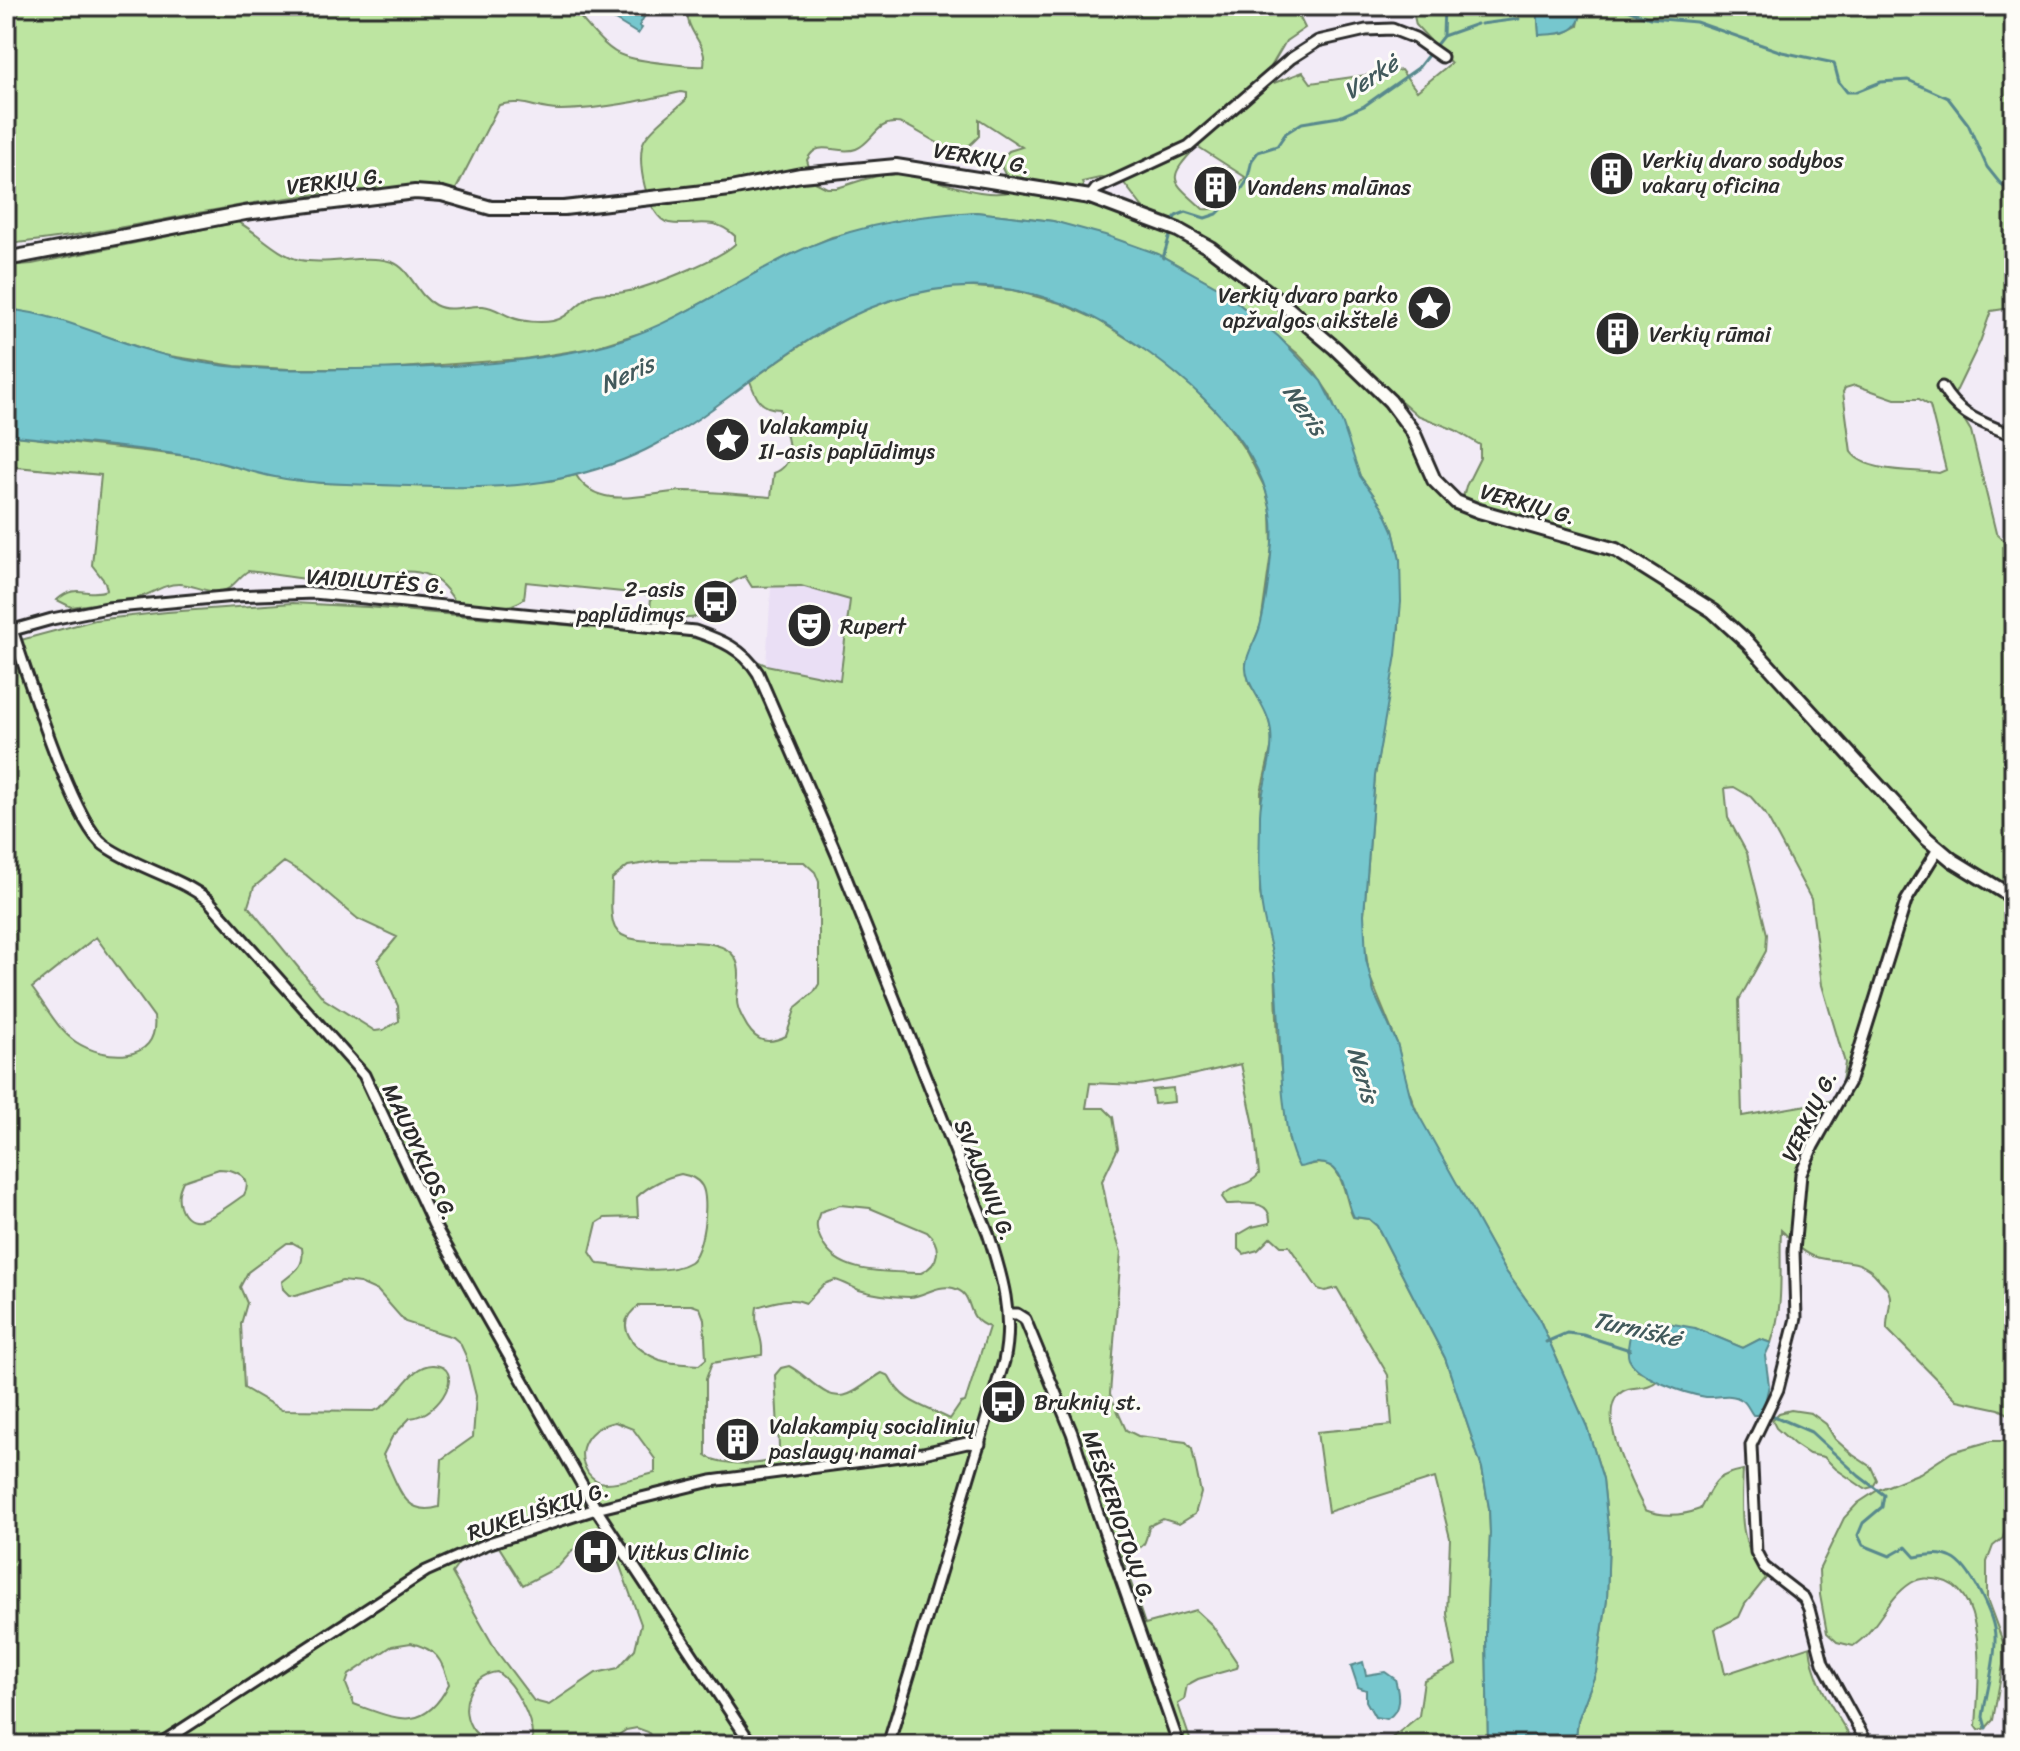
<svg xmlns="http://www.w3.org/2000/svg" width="2020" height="1751" font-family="Sriracha,sans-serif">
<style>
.built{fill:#eadff5}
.green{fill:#bde5a1;stroke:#748866;stroke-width:2;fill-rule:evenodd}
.water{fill:#76c7ce;stroke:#58898d;stroke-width:2}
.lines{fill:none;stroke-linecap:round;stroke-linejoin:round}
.stream{stroke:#58898d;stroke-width:3}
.street-casing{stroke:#2b2b2b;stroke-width:15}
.secondary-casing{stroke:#2b2b2b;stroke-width:18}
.street{stroke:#fdfcf7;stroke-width:9}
.secondary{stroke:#fdfcf7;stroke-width:12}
.labels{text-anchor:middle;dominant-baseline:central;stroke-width:6;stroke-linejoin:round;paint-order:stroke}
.street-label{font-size:22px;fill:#2b2b2b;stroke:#fdfcf7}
.poi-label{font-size:22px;fill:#2b2b2b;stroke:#fdfcf7;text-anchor:start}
.water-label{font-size:24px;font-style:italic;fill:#425a5c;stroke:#fdfcf7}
</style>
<rect width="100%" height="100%" fill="#f2ebf6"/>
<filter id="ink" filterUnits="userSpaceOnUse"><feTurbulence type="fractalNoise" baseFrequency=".0125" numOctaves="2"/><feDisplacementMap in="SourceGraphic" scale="16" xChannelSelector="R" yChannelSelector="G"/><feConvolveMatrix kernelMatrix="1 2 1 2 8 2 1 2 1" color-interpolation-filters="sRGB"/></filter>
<g filter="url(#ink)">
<!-- built -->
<polygon class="built" points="786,586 801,586 850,600 841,681 766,665 771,588"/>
<!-- green -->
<g class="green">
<path d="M6 6H578V15C590 28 607 51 624 56 638 61 690 67 704 66 708 41 683 32 688 6H1294L1305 28 1286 41 1269 70 1274 83 1303 72 1311 83 1401 70 1417 91 1451 63 1416 25 1412 6H1537L1539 34 1564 33 1578 26 1581 10 1577 6H2014V313L2004 309 1991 311 1980 342 1952 400 1971 431 1996 533 2014 550V1417L1999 1409 1957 1400 1887 1329C1886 1316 1893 1302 1889 1293 1888 1288 1881 1282 1878 1278 1859 1255 1840 1264 1816 1257 1802 1253 1791 1239 1781 1230 1779 1270 1785 1303 1771 1343L1760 1339 1743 1348 1695 1328 1638 1371 1658 1380C1646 1392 1630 1383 1619 1394 1596 1415 1633 1487 1645 1510 1663 1517 1682 1516 1700 1509 1714 1484 1712 1476 1743 1470 1741 1512 1738 1544 1766 1578L1745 1604 1739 1617 1715 1629 1725 1674 1810 1646C1813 1683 1837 1714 1855 1745H1575L1578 1720 1596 1672 1607 1600 1609 1537 1603 1479 1587 1427 1538 1316 1505 1270 1419 1117 1407 1086 1397 1043 1369 975 1364 939V914L1375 776 1399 628 1400 560 1393 530 1383 508 1360 476 1330 395 1313 370 1298 354 1221 289 1158 254 1053 221 976 212 898 221 832 237 786 257 656 328 592 348 524 359 386 369H289L235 366 163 355 40 315 6 309V266L32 264 238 222C259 233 276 254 300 260 330 266 363 253 392 262 411 269 416 295 435 305 450 313 467 305 483 306 494 307 501 313 511 317 521 322 542 323 553 321 569 318 578 301 593 295 603 292 614 294 624 292 648 288 718 260 735 244V236C712 214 692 228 669 223 647 219 634 156 645 139 655 124 673 112 686 100V93L681 92C641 101 603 109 561 110 536 111 526 98 499 105L455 191C420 184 386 189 351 191 235 200 122 233 6 244ZM979 119 1022 147 1009 151 1003 157 1002 168 1013 191C980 201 935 176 900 174 879 173 857 182 837 188H827L813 181 807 160C818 137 837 156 856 149 872 143 877 121 896 123 916 124 944 156 965 148 970 146 975 140 979 136ZM1197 146 1245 177C1233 193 1226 212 1203 209 1171 179 1165 181 1197 146ZM1117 174 1144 209 1190 228 1278 292 1417 415 1455 430 1480 445V458L1466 486 1460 508C1419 486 1424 454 1397 422 1351 363 1291 313 1231 270 1216 259 1202 245 1186 238 1178 235 1170 235 1162 232 1138 221 1114 210 1088 204L1082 182ZM1855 385 1895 399H1919L1930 406 1946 470 1939 473C1914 470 1866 473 1851 452L1843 392 1845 388ZM1734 787 1751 797 1765 813 1811 899 1822 985 1845 1063 1840 1094 1830 1101 1742 1116 1739 1000 1766 951 1767 934 1747 853 1728 818 1725 788Z"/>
<path d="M961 286 1012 290 1060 303 1098 320 1156 357 1192 387 1223 418 1247 453 1265 488 1271 512 1272 546 1261 624 1246 662 1249 683 1264 705 1271 728 1272 744 1261 792 1260 893 1275 967 1278 1042 1289 1141 1309 1165C1346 1154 1343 1199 1353 1217L1369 1219 1377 1226 1445 1358 1482 1468 1489 1508 1490 1533 1486 1632 1488 1745H1383L1419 1716 1424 1680 1456 1665 1447 1614 1450 1538 1435 1478 1328 1512 1317 1432 1392 1425 1388 1375 1337 1288 1325 1291 1318 1289 1289 1246H1281L1271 1237 1258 1250 1244 1254 1238 1248V1235L1252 1227 1270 1223C1272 1198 1244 1204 1227 1204L1222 1197C1232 1184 1249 1187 1259 1174L1254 1125 1241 1064 1174 1079 1138 1085 1090 1083 1086 1108H1104L1113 1117 1118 1148 1102 1181 1109 1216 1121 1252 1110 1394 1126 1430 1138 1436 1186 1442 1192 1449 1201 1493 1195 1514 1179 1524 1163 1519 1149 1526C1145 1550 1142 1547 1122 1556L1145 1624 1196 1610 1212 1625 1238 1664 1237 1668 1198 1679 1187 1685 1184 1700 1178 1704 1192 1745H658L648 1732 637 1728 626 1730 604 1745H522L532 1740C534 1720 514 1683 497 1672 469 1675 457 1710 474 1731 479 1737 489 1741 496 1745H6V644L95 620 167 612 293 603 368 607 686 636 716 644 766 665 840 680 850 600 801 586 752 587 745 576C735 580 725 585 718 594 714 599 712 606 707 611 694 624 666 616 650 614L651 595 526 582 524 599C505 613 477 605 455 602 426 551 386 579 340 581 310 582 277 574 248 571 240 576 236 583 229 588 214 598 196 584 179 584 163 584 152 594 137 598L71 607 57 600C77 582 87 598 107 590L105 582 92 565 101 475 6 466V435L195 457 277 477 321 483 485 486 550 481 576 475C599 513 648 492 684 491 713 491 742 495 771 497L774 473C803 462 782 429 780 409 760 409 756 398 750 381 819 331 874 293 961 286ZM661 861 804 862 815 872 819 882V984L814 992 796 1007 786 1036C764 1047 753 1039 743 1019 740 1013 737 1008 737 1001 737 986 744 967 732 954 710 929 628 954 615 928 609 915 612 893 612 879L628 866ZM284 862 306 875 358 919 397 937 378 960 398 1006 399 1021 383 1030 375 1031 324 999 248 906 254 887ZM96 937 154 1017C160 1065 103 1060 76 1042 58 1030 45 1005 32 988ZM219 1169C235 1169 254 1177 244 1195 227 1206 191 1239 180 1206 177 1196 179 1190 183 1181ZM681 1174C690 1176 697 1178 702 1186 710 1200 703 1254 690 1262 665 1277 625 1266 598 1264L590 1252 597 1223 605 1218 638 1217 637 1197C648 1186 666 1177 681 1174ZM840 1205 870 1208 927 1232C942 1246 940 1264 921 1273 888 1271 839 1276 822 1242 816 1230 815 1224 820 1212ZM287 1243H293L302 1248C305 1267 295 1271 282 1282L283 1289 289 1295 296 1296 342 1281 360 1283 378 1291 405 1322 453 1337 460 1343 466 1356 476 1396 473 1437 442 1459 439 1507C402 1518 398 1482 383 1455L392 1437 410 1418C441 1416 467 1366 433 1365 409 1364 397 1403 374 1411L282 1410 244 1388 241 1324 247 1303 240 1287 248 1272ZM835 1280C844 1282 851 1287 859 1290 875 1295 893 1297 910 1297 924 1296 938 1284 953 1288 977 1294 962 1318 989 1327L965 1402 961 1403 950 1419C923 1405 903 1404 889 1376L882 1373C871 1379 861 1389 849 1394 826 1404 808 1375 789 1366L781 1368 775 1375 779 1446 777 1457C763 1467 721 1465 706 1456V1379L712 1363 762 1355C764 1335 753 1330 757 1307 774 1302 789 1296 806 1303L824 1284ZM640 1305H692L700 1308 704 1319 706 1359 699 1365C686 1364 672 1364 660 1360 636 1351 609 1325 640 1305ZM615 1422 633 1429 655 1459V1473C640 1476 619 1484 604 1483 597 1482 592 1478 588 1473 573 1449 589 1427 615 1422ZM591 1530H602L612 1544 641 1624 635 1649 618 1668 596 1673 549 1705 534 1701 497 1652 452 1573 462 1559 499 1547 523 1585 558 1567ZM411 1643C436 1649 442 1659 449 1684 424 1734 396 1719 354 1704L346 1684 349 1675 392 1646Z"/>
<polygon points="1173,1088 1174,1102 1154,1104 1152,1090"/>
<polygon points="1791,1410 1811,1413 1826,1424 1835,1439 1853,1455 1871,1467 1877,1480 1873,1487 1865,1489 1836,1469 1824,1457 1809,1454 1794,1444 1776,1428 1772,1420 1779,1413"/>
<path d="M1991 1441H2007L2011 1445 2013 1452 2007 1482 2005 1529 2003 1538 1993 1546 1987 1562V1599L2003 1642V1665L1993 1720 1986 1728 1979 1730 1976 1726C1978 1691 1990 1590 1940 1580 1929 1578 1921 1577 1911 1583 1886 1599 1878 1630 1853 1646L1837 1642 1827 1633 1820 1595 1819 1570 1844 1518 1858 1503 1878 1490 1920 1473 1952 1452Z"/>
</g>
<!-- water -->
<g class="water">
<polygon points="592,6 650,6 639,26 642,28 638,34"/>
<path d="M1537 6H1577L1581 10C1581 35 1558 34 1539 35Z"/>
<path d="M976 212 1053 221 1105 235 1158 254 1221 289 1279 337 1321 381 1342 422 1360 476 1383 508 1393 530 1400 560 1401 602 1396 655 1375 776 1364 914 1366 959 1374 993 1397 1043 1412 1103 1505 1270 1538 1316 1587 1427 1603 1479 1609 1537 1607 1600 1596 1672 1578 1720 1575 1745H1488L1486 1632 1490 1533 1489 1508 1482 1468 1445 1358 1377 1226 1369 1219 1354 1217C1344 1199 1347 1162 1317 1163 1310 1163 1306 1167 1299 1167 1287 1146 1286 1121 1283 1096 1279 1055 1280 1012 1275 971 1272 946 1263 923 1261 899 1258 871 1260 842 1260 815 1261 787 1274 759 1271 732 1269 706 1244 685 1246 665 1247 651 1257 639 1260 626 1267 600 1270 570 1272 543 1280 452 1187 376 1118 332 1012 264 907 276 804 343 754 375 709 416 657 444 626 461 592 472 558 479 500 491 439 487 380 485 345 484 310 484 275 477 248 472 221 461 194 457 132 446 68 442 6 435V309C69 315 125 349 187 360 242 371 300 370 356 369 434 368 515 365 592 348 665 332 722 288 788 256 847 227 912 215 976 212Z"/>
<path d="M1651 1320 1695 1328 1743 1348 1760 1339 1771 1343 1765 1356 1769 1385 1764 1407 1757 1415H1753C1749 1410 1747 1403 1742 1400 1731 1392 1717 1398 1706 1397 1686 1394 1638 1378 1629 1359 1626 1352 1629 1343 1630 1335L1639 1326Z"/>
<path d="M1363 1662 1366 1675 1385 1672 1395 1679C1399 1694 1402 1710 1387 1719L1375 1717 1366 1701V1690L1358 1687 1351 1666Z"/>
</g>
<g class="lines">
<!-- stream -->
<g class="stream">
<polyline points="1581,14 1621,8 1650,18 1696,22 1782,52 1834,63 1839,82 1847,92 1856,92 1881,82 1908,80 1948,98 1968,124 1987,167 1999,182 2014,194"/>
<polyline points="1481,24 1519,19"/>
<polyline points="1443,36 1444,6"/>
<polyline points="1172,221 1176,216 1186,212 1205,218 1217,214 1241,190 1247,181 1252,160 1258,152 1277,146 1286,133 1302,123 1339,117 1364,106 1418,68 1443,36 1477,24"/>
<polyline points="1163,258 1170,235"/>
<polyline points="1546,1342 1567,1333 1583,1335 1630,1350"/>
<path d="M1774 1416 1811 1432 1859 1476 1884 1495 1882 1507 1863 1523 1858 1535 1863 1545 1890 1556 1906 1547 1915 1557C1928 1555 1940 1552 1952 1558 1970 1566 1995 1617 1995 1637 1996 1662 1986 1693 1983 1717L1986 1728"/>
</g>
<defs>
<g id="street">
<polyline points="1090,197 1096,189 1189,146 1290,59 1318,41 1366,30 1392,29 1415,38 1442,57"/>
<path d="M1942 387C1960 418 1983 422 2014 436"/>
<path d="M12 630C27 673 73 823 104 845 136 868 178 876 208 900L364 1075 434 1225 596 1509 752 1745"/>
<path d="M6 632 52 619 107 608 234 596 314 593 695 631C721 640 743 649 758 673L837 855 988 1233C1002 1276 1014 1316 1004 1361L888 1745"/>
<polyline points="1009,1314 1017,1314 1025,1319 1072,1433 1095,1505 1179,1745"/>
<polyline points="158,1745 426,1571 489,1543 596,1509 711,1481 923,1453 967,1443 980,1444"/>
<polyline points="1868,1745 1823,1663 1809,1609 1804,1598 1764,1567 1756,1552 1751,1445 1778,1389 1796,1318 1794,1251 1801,1174 1813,1146 1850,1080 1906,901 1938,849"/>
</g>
<polyline id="secondary" points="6,259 245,213 415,192 442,194 491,208 564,208 730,189 801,175 896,166 1090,197 1178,230 1210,248 1277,299 1335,348 1390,401 1413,432 1434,480 1456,502 1479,511 1616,550 1713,611 1747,642 1926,838 1952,860 2014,898"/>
</defs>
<!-- street casing -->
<use href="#street" class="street-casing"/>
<!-- secondary casing -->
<use href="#secondary" class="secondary-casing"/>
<!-- street -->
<use href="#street" class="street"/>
<!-- secondary -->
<use href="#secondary" class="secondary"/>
</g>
</g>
<!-- icons -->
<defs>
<symbol id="building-disc" viewBox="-11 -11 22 22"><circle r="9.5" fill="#2b2b2b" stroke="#fdfcf7"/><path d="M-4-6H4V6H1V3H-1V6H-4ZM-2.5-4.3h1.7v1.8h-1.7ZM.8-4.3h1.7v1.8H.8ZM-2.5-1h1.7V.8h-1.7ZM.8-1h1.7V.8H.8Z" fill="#fff"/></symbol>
<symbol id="sight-disc" viewBox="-11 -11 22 22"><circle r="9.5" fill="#2b2b2b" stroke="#fdfcf7"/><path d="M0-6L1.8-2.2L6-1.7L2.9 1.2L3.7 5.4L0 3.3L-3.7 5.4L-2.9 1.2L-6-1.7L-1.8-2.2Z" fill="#fff"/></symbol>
<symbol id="bus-disc" viewBox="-11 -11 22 22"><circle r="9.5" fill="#2b2b2b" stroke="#fdfcf7"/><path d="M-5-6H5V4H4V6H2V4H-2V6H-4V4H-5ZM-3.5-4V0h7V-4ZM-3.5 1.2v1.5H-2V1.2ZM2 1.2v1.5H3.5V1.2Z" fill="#fff"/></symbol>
<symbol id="theatre-disc" viewBox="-11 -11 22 22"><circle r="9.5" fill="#2b2b2b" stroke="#fdfcf7"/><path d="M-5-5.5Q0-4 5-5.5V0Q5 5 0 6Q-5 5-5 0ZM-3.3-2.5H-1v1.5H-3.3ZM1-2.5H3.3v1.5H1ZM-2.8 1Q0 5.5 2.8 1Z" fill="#fff"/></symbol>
<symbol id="hospital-disc" viewBox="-11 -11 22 22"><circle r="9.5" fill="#2b2b2b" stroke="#fdfcf7"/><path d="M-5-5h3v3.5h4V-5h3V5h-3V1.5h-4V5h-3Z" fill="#fff"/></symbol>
</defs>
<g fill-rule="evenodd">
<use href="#building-disc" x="1586" y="148" width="51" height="51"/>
<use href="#building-disc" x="1190" y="162" width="51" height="51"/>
<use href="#sight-disc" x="1404" y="282" width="51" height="51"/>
<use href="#building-disc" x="1592" y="308" width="51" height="51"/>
<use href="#sight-disc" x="702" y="414" width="51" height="51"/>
<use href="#bus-disc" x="690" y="576" width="51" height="51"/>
<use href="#theatre-disc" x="784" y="600" width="51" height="51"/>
<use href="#bus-disc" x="978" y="1376" width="51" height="51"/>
<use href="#building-disc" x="712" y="1414" width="51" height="51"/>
<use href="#hospital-disc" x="570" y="1526" width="51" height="51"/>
</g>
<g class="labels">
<!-- street labels -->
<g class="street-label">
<text transform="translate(982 158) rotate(10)">VERKIŲ G.</text>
<text transform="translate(335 181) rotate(-7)">VERKIŲ G.</text>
<text transform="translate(1528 504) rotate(16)">VERKIŲ G.</text>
<text transform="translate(376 581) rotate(4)">VAIDILUTĖS G.</text>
<text transform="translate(1809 1116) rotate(-64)">VERKIŲ G.</text>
<text transform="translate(420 1152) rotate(65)">MAUDYKLOS G.</text>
<text transform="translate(985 1180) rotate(68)">SVAJONIŲ G.</text>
<text transform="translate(538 1511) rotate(-18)">RUKELIŠKIŲ G.</text>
<text transform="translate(1119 1517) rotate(71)">MEŠKERIOTOJŲ G.</text>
</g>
<!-- poi labels -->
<g class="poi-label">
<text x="1642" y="160">Verkių dvaro sodybos<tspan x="1642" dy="25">vakarų oficina</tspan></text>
<text x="1247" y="187">Vandens malūnas</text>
<text x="1398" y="295" text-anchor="end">Verkių dvaro parko<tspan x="1398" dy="25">apžvalgos aikštelė</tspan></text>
<text x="1649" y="334">Verkių rūmai</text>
<text x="759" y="426">Valakampių<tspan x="759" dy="25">II-asis paplūdimys</tspan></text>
<text x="685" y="589" text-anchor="end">2-asis<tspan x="685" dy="25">paplūdimys</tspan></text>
<text x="840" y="626">Rupert</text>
<text x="1034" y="1402">Bruknių st.</text>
<text x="769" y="1426">Valakampių socialinių<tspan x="769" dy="25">paslaugų namai</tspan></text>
<text x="627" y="1552">Vitkus Clinic</text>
</g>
<!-- water labels -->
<g class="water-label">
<text transform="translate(1371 77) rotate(-33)">Verkė</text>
<text transform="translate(627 374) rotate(-25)">Neris</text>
<text transform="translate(1305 410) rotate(55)">Neris</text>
<text transform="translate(1363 1075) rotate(74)">Neris</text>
<text transform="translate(1637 1329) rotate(13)">Turniškė</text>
</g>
</g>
<!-- margin -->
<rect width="2020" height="1751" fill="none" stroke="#fdfcf7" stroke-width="32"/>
<rect x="16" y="16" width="1988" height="1719" fill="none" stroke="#2b2b2b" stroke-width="3" filter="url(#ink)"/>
</svg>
